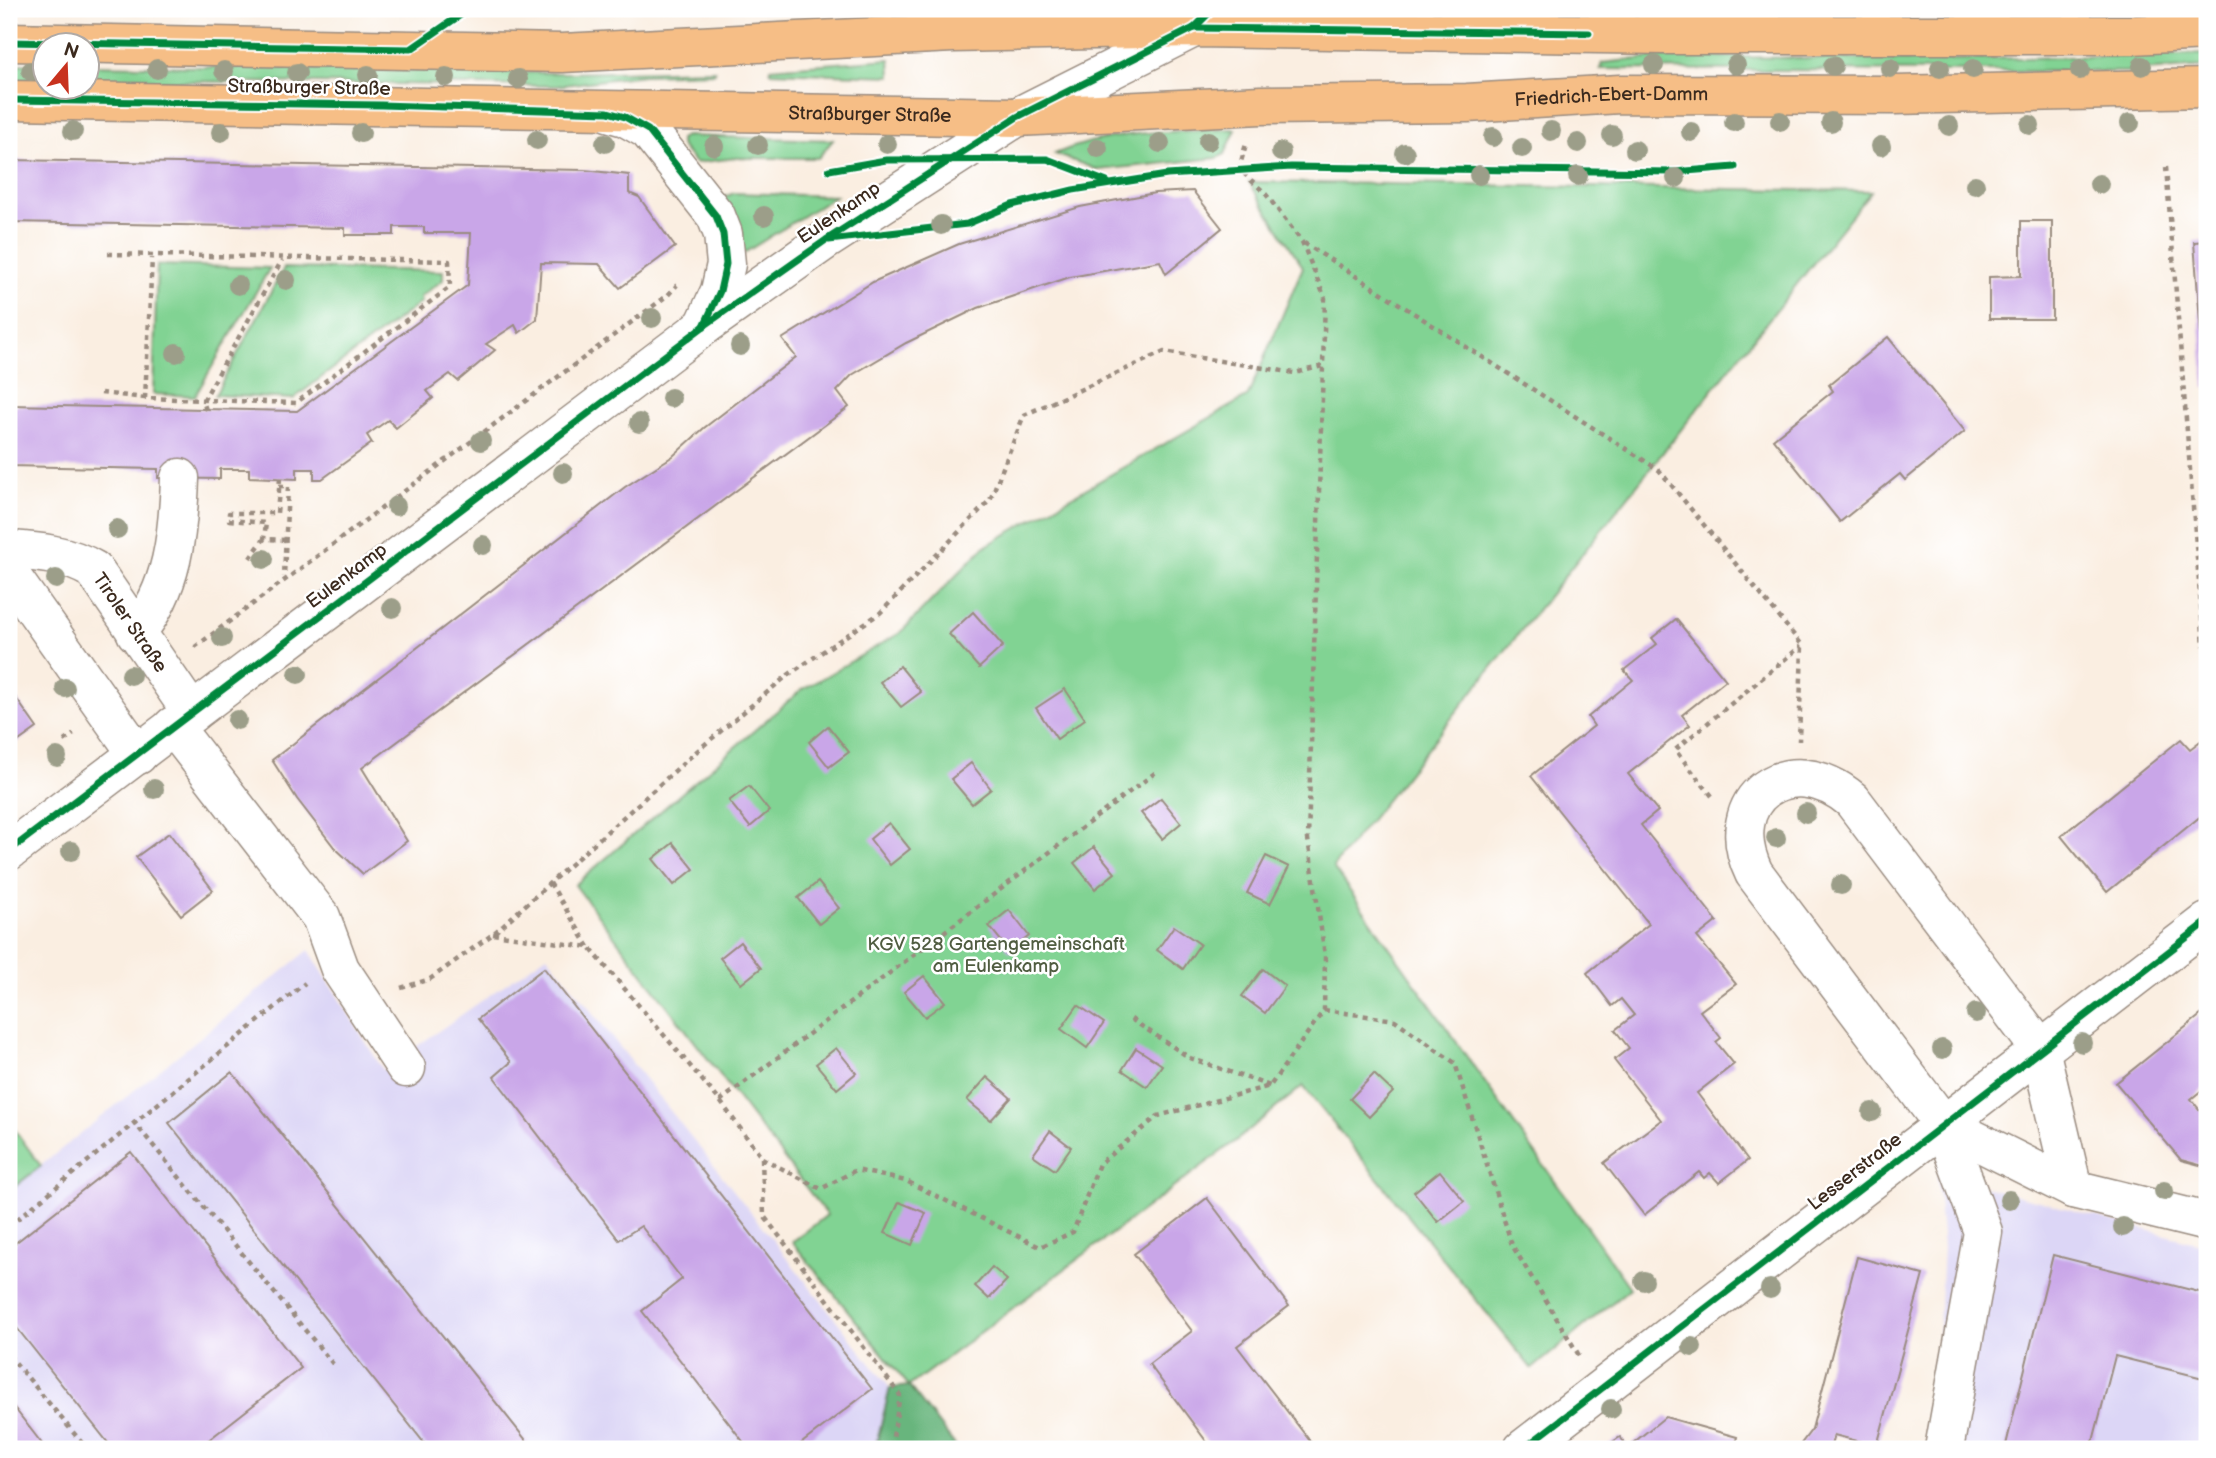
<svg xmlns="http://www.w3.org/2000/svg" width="2216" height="1458" font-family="'Balsamiq Sans',sans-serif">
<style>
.built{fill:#dcd6f6}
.green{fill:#81d393;stroke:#5e7e58;stroke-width:2}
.forest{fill:#68b57d;stroke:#52704e;stroke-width:2}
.building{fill:#c9a6e8}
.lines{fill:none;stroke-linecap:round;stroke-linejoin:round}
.minor-casing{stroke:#9a8c80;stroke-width:41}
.major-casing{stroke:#9a8c80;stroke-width:41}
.path{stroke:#9a8c80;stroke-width:4.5;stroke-dasharray:5 5;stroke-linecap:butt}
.minor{stroke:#fff;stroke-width:38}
.major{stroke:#f6be86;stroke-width:38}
.cycleway-casing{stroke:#fff;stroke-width:11}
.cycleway{stroke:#00873e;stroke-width:7}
.tree{fill:#9c9e89}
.labels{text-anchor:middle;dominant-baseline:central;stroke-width:5;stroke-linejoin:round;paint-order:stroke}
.street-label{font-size:19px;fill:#3b2a1e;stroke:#fff}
.park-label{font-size:19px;fill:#505d41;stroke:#fff}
</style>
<rect width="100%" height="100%" fill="#fff"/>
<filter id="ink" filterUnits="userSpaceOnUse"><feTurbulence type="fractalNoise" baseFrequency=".0143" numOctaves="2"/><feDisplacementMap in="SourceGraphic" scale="14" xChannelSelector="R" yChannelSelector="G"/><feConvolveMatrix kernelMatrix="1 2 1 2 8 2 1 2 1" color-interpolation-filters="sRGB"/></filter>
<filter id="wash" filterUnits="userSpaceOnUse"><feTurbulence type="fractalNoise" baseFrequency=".00686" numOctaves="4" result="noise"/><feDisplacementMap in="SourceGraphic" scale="28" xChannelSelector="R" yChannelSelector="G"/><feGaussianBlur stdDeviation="1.57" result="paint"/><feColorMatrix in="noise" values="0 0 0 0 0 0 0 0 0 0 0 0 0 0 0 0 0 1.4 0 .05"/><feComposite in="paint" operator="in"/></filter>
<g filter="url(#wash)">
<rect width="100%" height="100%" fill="#faeee1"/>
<!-- built -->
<g class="built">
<polygon points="309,950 383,1070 547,955 890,1388 875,1449 9,1449 9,1191"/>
<polygon points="1937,1174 2207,1246 2207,1449 1933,1449 1943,1247"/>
</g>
<!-- green -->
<g class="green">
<polygon points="2207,54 2207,67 2125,72 1600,69 1602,63 1668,56 1932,60"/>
<polygon points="890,59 891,76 770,72 770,68"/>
<polygon points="9,64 45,65 45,80 9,80"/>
<polygon points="88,65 563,73 715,70 715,73 643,75 557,86 88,80"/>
<path d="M1236 129 1225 154 1217 158 1098 170 1055 154C1112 129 1175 132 1236 129Z"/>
<polygon points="685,136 833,140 818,158 736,158 695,163 680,145 680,139"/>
<polygon points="1249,182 1871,191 1333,867 1630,1288 1532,1369 1303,1086 1238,1139 909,1386 792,1242 827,1215 575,885 800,691 900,633 984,547 1248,396 1303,267"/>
<polygon points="734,193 835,196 744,253 722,198"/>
<polygon points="157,265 270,268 195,396 153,394"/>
<polygon points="284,268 443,271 443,280 420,297 421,302 293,399 215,395"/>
<polygon points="9,1122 41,1166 9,1191"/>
</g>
<!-- forest -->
<polygon class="forest" points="909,1386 958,1449 875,1449 890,1388"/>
<g id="blocks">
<!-- building -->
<g class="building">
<polygon points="9,160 584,170 629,175 629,193 639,197 675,247 620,288 599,264 541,263 537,319 519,333 515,325 486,344 495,350 458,381 450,374 427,391 433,398 396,428 388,420 367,435 372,443 322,479 314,479 314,469 297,469 297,479 249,477 249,469 220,469 220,479 158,478 158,469 9,466 9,405 297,411 468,285 471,233 424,233 424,227 394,227 394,235 345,235 345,228 9,222"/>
<polygon points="1193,191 1222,228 1166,274 1160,261 1070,277 978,308 906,343 852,375 837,391 849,407 362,768 407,841 363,874 334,847 297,799 272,760 625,487 673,456 704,428 796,357 782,339 873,282 959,244 1080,207 1155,193"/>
<polygon points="2021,221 2052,221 2052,319 1989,319 1989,277 2021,276"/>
<polygon points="2207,241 2207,388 2205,388 2194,242"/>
<polygon points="1888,337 1965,431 1905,480 1900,474 1840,522 1773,439 1833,391 1829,385"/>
<polygon points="973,612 1003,646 979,668 949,634"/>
<polygon points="1676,619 1726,680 1682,715 1690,725 1628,774 1658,811 1641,825 1717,921 1697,937 1736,984 1700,1011 1721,1038 1716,1042 1734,1064 1697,1093 1748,1160 1719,1183 1710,1173 1704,1178 1699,1172 1644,1215 1604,1163 1661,1120 1614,1060 1629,1048 1615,1030 1634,1015 1621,999 1612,1006 1587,973 1649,924 1531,776 1594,726 1588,717 1633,680 1624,670 1657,644 1652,638"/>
<polygon points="900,666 921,692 901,707 880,682"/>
<polygon points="9,688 37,728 9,748"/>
<polygon points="1065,689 1085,719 1057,739 1036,708"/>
<polygon points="828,726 849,752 829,767 809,742"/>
<polygon points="2207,736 2207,811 2107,892 2061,836 2181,739 2190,749"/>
<polygon points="971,763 991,789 972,804 951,779"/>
<polygon points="749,786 769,811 750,827 729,801"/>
<polygon points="1161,798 1181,823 1162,839 1141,813"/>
<polygon points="889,823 910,849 890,865 870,839"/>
<polygon points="169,833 213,890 181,915 136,857"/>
<polygon points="673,843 694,869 674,885 653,859"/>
<polygon points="1094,847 1115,873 1095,889 1074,863"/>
<polygon points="1266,856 1289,867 1270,904 1247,893"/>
<polygon points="818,882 839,908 819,924 798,898"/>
<polygon points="1009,910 1029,936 1010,952 989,926"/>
<polygon points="1174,926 1200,944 1183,969 1157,950"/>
<polygon points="740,942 761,968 741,984 720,958"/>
<polygon points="544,968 872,1389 794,1449 749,1449 642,1311 682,1279 641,1226 619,1240 494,1077 511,1062 478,1019"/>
<polygon points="1263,969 1285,986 1265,1013 1242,996"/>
<polygon points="924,976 945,1002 925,1017 904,992"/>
<polygon points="1078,1005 1104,1023 1087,1048 1061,1029"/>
<polygon points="2207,1010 2207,1086 2191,1099 2199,1109 2207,1111 2207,1167 2181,1160 2116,1083"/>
<polygon points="836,1048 856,1073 837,1089 816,1064"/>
<polygon points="1136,1048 1162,1065 1147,1087 1122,1070"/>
<polygon points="232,1072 533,1449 429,1449 169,1123"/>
<polygon points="1374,1074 1393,1092 1369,1117 1350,1099"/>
<polygon points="987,1077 1011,1098 991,1120 967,1100"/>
<polygon points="1050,1131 1071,1147 1055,1170 1033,1155"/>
<polygon points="131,1152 301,1368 197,1449 113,1449 9,1318 9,1248"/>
<polygon points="1440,1171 1464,1201 1438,1222 1414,1192"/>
<polygon points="1207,1198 1289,1306 1237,1346 1316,1449 1212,1449 1149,1364 1192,1331 1134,1254"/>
<polygon points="899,1202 926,1213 912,1245 885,1233"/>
<polygon points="2053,1255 2207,1294 2207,1379 2115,1356 2091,1449 2005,1449"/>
<polygon points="1857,1257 1923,1275 1877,1446 1834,1435 1830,1449 1797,1449 1812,1429"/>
<polygon points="992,1267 1007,1280 989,1299 975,1286"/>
<polygon points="9,1401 46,1449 9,1449"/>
<polygon points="1665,1417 1737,1437 1734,1449 1602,1449 1620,1437 1628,1447"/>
</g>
</g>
</g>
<g filter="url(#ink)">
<use href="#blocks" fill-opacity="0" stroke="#9a8c80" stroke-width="2"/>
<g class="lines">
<defs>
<g id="minor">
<polyline points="1395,9 1424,30"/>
<polyline points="608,112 625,117 648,130 716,216 723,234 726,264 720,291 704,326"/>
<path id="s1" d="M9 550C39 552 67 554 94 570L192 713"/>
<polyline points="9,573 138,755"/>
<path d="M136 633C173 589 178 534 180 478"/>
<polyline points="173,726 321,917 340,969 406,1068"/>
<polyline points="9,851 704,326 826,240 1017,117 1194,28 1213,9"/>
<polyline points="1943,1124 2073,1189 2207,1222"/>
<polyline points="1523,1449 2207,922"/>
<path d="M1944 1449 1983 1232 1943 1124 1754 873C1718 799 1789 747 1852 800L2040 1049 2073 1189"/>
</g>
<g id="major">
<polyline points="9,42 562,53 953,33 1194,28 1665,35 2132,35 2207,31"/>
<path id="s2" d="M9 100 1017 117 1261 105 1467 103 1620 94 1895 95 2207 88"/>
</g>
</defs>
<!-- minor casing -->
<use href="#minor" class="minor-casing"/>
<!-- major casing -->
<use href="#major" class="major-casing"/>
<!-- path -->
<g class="path">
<polyline points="2166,167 2204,646"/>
<polyline points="1304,243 1659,470 1802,645 1799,741"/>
<polyline points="108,254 449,261 450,287 296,403 145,398 152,258"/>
<polyline points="101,393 145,398"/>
<polyline points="206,410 203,401 282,260"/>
<polyline points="280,478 277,513 229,513 229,520 266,523 264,539 286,540"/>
<polyline points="279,486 288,486 284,577"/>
<polyline points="250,558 264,539"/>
<polyline points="195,647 668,295 677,285"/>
<polyline points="64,741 74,734"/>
<polyline points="1712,796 1675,750 1801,646"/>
<polyline points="550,883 589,947"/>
<polyline points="493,934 589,947 720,1101 762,1158 821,1189 856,1170 906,1181 1040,1247 1073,1232 1099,1164 1158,1116 1270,1086 1324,1010 1325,956 1308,839 1323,366"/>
<polyline points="401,988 430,979 493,934 697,751 788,675 880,613 990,500 1024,415 1164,352 1295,373 1323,366 1325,298 1302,242 1265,193 1239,169 1246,144"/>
<polyline points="1324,1010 1395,1020 1455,1063 1512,1245 1580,1357"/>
<polyline points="1131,1019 1190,1058 1270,1086"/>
<polyline points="720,1101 1156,772"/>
<polyline points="133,1121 333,1364"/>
<polyline points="762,1158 764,1216 900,1395 891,1449"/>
<polyline points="9,1226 305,983"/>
<polyline points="9,1355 87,1449"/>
</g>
<!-- minor -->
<use href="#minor" class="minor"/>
<!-- major -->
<use href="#major" class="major"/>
<defs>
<g id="cycleway">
<polyline points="1194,28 1589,33"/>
<polyline points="9,42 411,49 469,9"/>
<polyline points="9,100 381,105 608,112 625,117 648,130 716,216 723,234 726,264 720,291 704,326"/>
<polyline points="829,170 886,160 1047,159 1107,182"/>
<polyline points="829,240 967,224 1012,205 1073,190 1167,175 1291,167 1674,172 1735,167"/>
<polyline points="9,851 704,326 826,240 1017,117 1194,28 1213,9"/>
<polyline points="1523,1449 2207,922"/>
</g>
</defs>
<!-- cycleway casing -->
<use href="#cycleway" class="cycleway-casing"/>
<!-- cycleway -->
<use href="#cycleway" class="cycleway"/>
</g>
<!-- trees -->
<g class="tree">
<circle cx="1654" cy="65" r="10"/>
<circle cx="1736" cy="65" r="10"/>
<circle cx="1833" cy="66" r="10"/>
<circle cx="2142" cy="66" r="10"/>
<circle cx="1890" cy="68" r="10"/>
<circle cx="1940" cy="68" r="10"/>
<circle cx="157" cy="69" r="10"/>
<circle cx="1973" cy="69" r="10"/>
<circle cx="2080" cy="70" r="10"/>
<circle cx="31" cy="71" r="10"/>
<circle cx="224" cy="71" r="10"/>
<circle cx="297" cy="73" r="10"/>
<circle cx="368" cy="75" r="10"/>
<circle cx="446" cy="77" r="10"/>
<circle cx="518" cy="79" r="10"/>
<circle cx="1780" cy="121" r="10"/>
<circle cx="1734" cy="122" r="10"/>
<circle cx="1831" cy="122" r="10"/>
<circle cx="2130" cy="123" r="10"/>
<circle cx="2030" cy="125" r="10"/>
<circle cx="1949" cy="126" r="10"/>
<circle cx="73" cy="131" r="10"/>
<circle cx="1551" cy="131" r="10"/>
<circle cx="221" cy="132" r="10"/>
<circle cx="1691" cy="132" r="10"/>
<circle cx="361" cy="133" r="10"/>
<circle cx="1612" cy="135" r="10"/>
<circle cx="1493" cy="137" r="10"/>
<circle cx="537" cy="140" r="10"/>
<circle cx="1208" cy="141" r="10"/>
<circle cx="605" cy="143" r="10"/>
<circle cx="1160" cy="143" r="10"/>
<circle cx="1578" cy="143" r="10"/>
<circle cx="887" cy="144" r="10"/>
<circle cx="758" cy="145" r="10"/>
<circle cx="714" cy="146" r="10"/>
<circle cx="1881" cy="146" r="10"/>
<circle cx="1098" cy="148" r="10"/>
<circle cx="1522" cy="148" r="10"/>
<circle cx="1635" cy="150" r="10"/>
<circle cx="1281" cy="152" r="10"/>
<circle cx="1405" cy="153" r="10"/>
<circle cx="1479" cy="175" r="10"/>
<circle cx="1578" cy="176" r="10"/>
<circle cx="1676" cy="178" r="10"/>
<circle cx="2099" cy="184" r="10"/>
<circle cx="1975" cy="185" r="10"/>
<circle cx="764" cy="216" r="10"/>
<circle cx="941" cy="225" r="10"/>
<circle cx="286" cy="280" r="10"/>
<circle cx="238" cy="285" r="10"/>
<circle cx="652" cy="318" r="10"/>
<circle cx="740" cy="346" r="10"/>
<circle cx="176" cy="353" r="10"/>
<circle cx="671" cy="398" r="10"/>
<circle cx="639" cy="423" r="10"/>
<circle cx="481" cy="441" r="10"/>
<circle cx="563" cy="473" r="10"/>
<circle cx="396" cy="506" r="10"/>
<circle cx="117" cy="529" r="10"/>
<circle cx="483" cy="545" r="10"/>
<circle cx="264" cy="559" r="10"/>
<circle cx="56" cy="579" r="10"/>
<circle cx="392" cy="608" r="10"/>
<circle cx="222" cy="638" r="10"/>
<circle cx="298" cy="674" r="10"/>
<circle cx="131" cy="675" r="10"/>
<circle cx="65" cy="688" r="10"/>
<circle cx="237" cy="720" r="10"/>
<circle cx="57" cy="757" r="10"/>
<circle cx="154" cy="789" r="10"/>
<circle cx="1806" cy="813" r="10"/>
<circle cx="1776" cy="838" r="10"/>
<circle cx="71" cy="851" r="10"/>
<circle cx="1841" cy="885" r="10"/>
<circle cx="1976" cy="1013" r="10"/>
<circle cx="2082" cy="1043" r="10"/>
<circle cx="1942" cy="1049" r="10"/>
<circle cx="1872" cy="1112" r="10"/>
<circle cx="2164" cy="1191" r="10"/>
<circle cx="2009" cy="1200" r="10"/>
<circle cx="2123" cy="1227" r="10"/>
<circle cx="1644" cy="1281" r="10"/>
<circle cx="1770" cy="1289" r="10"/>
<circle cx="1692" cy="1347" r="10"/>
<circle cx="1611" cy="1409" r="10"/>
</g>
</g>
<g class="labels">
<!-- street labels -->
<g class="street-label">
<text transform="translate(309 88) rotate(1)">Straßburger Straße</text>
<text stroke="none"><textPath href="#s2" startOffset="1603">Friedrich-Ebert-Damm</textPath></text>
<text stroke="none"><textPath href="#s2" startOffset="861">Straßburger Straße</textPath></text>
<text transform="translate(839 213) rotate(-34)">Eulenkamp</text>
<text transform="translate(347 576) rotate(-37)">Eulenkamp</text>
<text stroke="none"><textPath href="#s1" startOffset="152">Tiroler Straße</textPath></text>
<text transform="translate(1855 1172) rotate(-38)">Lesserstraße</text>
</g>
<!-- park labels -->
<g class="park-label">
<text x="996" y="944">KGV 528 Gartengemeinschaft<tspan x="996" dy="22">am Eulenkamp</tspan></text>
</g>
</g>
<!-- margin -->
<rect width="2216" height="1458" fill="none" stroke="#fff" stroke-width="35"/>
<!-- north arrow -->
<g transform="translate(66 66) rotate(19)"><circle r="33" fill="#ffffff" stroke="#b1aaa5" stroke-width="2"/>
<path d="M0-5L12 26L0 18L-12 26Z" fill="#c8321e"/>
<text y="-10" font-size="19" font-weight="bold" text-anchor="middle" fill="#3b2a1e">N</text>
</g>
</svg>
